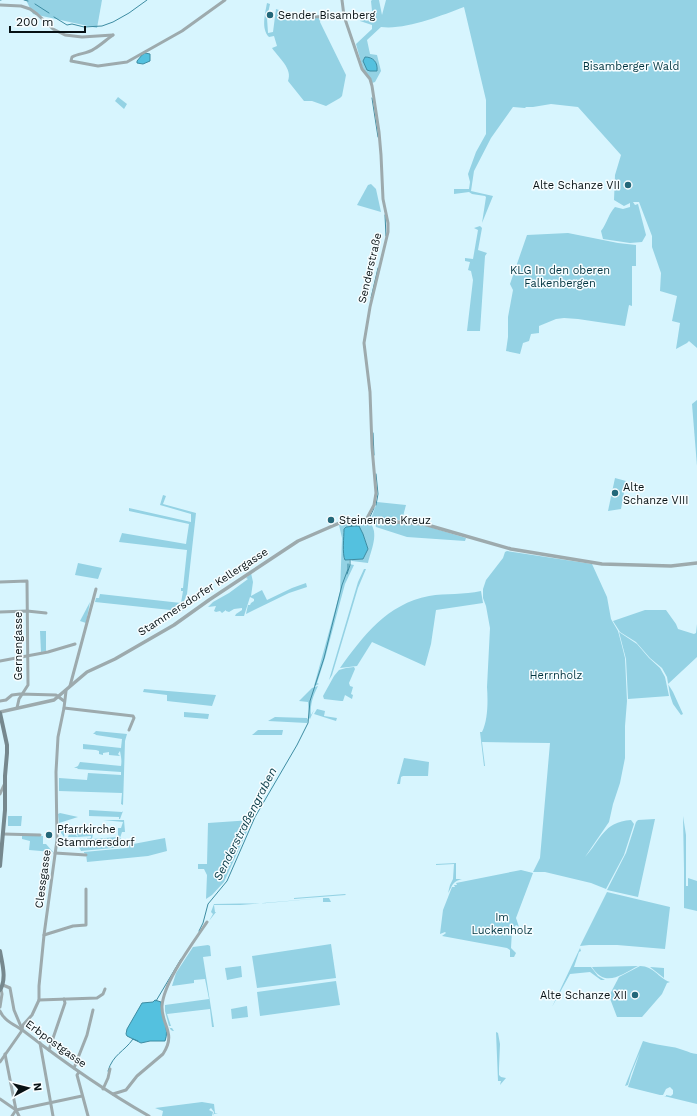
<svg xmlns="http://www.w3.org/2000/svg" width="697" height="1116" font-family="'Work Sans',sans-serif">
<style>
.green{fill:#94d2e4}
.water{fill:#54c1df;stroke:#3d8ca2}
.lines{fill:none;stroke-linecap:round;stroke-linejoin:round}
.stream{stroke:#3d8ca2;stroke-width:1}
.minor{stroke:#9daaad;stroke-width:3}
.tertiary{stroke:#9daaad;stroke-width:3.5}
.secondary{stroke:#76888e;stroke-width:4}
.poi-dot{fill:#236779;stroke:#f7fdff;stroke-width:1.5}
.labels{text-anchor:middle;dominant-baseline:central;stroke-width:3;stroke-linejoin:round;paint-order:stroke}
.poi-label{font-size:11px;fill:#071114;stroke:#f7fdff;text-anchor:start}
.park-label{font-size:11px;fill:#003440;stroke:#f7fdff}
.street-label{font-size:11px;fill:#071114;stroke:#f7fdff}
.water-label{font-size:12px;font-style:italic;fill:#10414d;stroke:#f7fdff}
</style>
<rect width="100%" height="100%" fill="#d7f5fe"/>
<!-- green -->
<g class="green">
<polygon points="26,0 102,0 97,28 33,14"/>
<path d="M372 0H379L382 15 386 0H697V348L689 341 687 343 676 349 680 323 672 321 677 296 660 291 661 273 652 247V236L639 202H633L635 205 638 204 646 235 642 242 630 243 603 239 601 231C607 223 609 213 615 207L623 209 630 207V203L624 206 614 200 615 175 621 155 578 107 551 104 533 107H526L525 108 513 107 491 138 474 171 471 191 493 196 482 223 486 197 485 196 472 194 469 192 454 194V189H469L470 182 468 174 476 152 486 134V100L464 7C440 16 406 30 381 27L367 40 370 54 377 55 381 71 375 82 372 83 363 69 356 44 372 29V25L360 21C363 17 370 16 375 16V12L372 11 371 1Z"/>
<path d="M267 3 270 4 267 18 268 33 273 32 276 9 299 17 321 18 320 22 346 75 342 96 340 98 326 106 312 101H304L288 81C293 69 279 58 272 48L277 46 274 36 269 37C261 29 265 14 267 3Z"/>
<polygon points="118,97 127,104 124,109 115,101"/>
<polygon points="371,184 376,189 381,212 357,205 368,185"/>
<polygon points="480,226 482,228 478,250 487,253 485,256 480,331 467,331 473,280 471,271 468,270 470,262 465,261 465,258 473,259 478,230 474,228"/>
<polygon points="568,233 618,243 636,245 636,266 632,266 632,306 629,305 625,326 578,319 564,318 556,319 539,326 539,333 531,334 529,341 523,343 520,354 506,351 508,337 508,317 513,290 510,284 527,235"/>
<polygon points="697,400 697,466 692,404"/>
<polygon points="615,478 626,481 621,509 608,511"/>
<polygon points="163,495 166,496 163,504 196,513 187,594 180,611 95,602 96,598 99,598 100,594 181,603 183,591 181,591 181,588 183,588 187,550 119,542 122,533 186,544 189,524 129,511 129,508 191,522 191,514 160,505"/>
<polygon points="377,502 406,505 402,520 371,519"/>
<path d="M350 522H369C380 532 371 550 368 563L352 561 351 560 363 559 368 549 363 534 355 526 346 527 344 529 345 544 344 558 349 560V564L354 565 345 584 325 658 317 683 319 684 314 686 340 592 342 538 339 525Z"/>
<polygon points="374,522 426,526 466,538 465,541 407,537 376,527"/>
<path d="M507 551 592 564 607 597 611 619 618 631 622 646 625 658 627 701 625 726V758L620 783 613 804 609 822 585 857C601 840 603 822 631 820L634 824 624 855 606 889 591 883 545 872H533L540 858 550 743 482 742 485 766H484L480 732H482C488 720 488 701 487 687L490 628 486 606 483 598V589L486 580 503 558 505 552Z"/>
<polygon points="78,563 102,568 98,579 75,575"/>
<polygon points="364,569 366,569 358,588 332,675 329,680 358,582"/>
<polygon points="251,573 253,582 251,596 262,590 267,600 292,588 306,583 307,587 289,593 246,614 248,605 250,605 251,603 254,601 254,599 250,597 244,616 235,616 236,614 242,610 242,608 234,609 229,612 226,611 226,610 222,613 220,611 216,612 214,611 216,606 208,607 213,602 229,593 248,579 246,578"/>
<path d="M481 591 483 603 436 610 431 644 425 666 372 642 357 666 340 668C363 636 387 604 429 596 446 593 464 595 481 591Z"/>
<polygon points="90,602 86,623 80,621"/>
<polygon points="645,610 666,610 676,624 678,629 694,634 696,633 697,624 697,657 668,684 673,692 683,714 681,715 673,704 670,695 667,677 662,668 650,658 636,642 620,632 613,621"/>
<polygon points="40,631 46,631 46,651 41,652"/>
<polygon points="619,632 637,644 649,658 660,668 665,677 669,696 628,699 626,659"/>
<polygon points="346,668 354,667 355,669 349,683 350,686 353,687 351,694 353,695 352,699 345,695 343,701 341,701 324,699 323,696 334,676 339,670"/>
<path d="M318 686C313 696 310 704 311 715L314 710 310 719 309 718 308 702 299 701 312 688Z"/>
<polygon points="144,689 216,695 212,706 167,701 167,695 143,692"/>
<polygon points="317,709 325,711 324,716 337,718 336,721 314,714"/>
<polygon points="184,712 209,714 208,719 184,717"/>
<polygon points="275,717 307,718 308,720 307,723 268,721"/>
<polygon points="258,730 283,730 282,735 252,735"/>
<path d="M96 731 127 734 125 741 123 805 121 804 122 793 59 791V778L87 780 88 773 121 775V772L77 769 78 768H74L78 766 80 762 121 766C122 760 121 757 120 751L118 754 120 756 109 755V752L103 753V755L99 754V751L96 750 83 749V744L121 748 122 739 96 735 95 734H93Z"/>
<polygon points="404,758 429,762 428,776 403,776 401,777 400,784 397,784"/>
<polygon points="89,810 122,812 123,811 120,819 119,819 119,817 89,816"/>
<polygon points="60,813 78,817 59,823 58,814"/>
<polygon points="8,816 22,816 21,826 8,826"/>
<polygon points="683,816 686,835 686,886 688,886 688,878 697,881 697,911 684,908 684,869"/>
<polygon points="655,819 638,897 607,890 626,853 636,822 638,820"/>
<polygon points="103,820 124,820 125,832 122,832 120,838 123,840 123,847 81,851 78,845 87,844 87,838 91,838 91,836 78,837 77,834 76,835 78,837 68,837 70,831 65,831 64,837 59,830 92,829 89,830 89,834 93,834 92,839 118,837 118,828 121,828 123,822"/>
<polygon points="252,820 224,882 212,895 206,899 207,875 204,869 198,869 198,864 207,864 208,823"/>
<polygon points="22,835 43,836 43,844 46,844 53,852 29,850 30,841 22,839"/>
<polygon points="165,838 167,851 148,856 87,862 86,854 84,853 84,852 127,848 128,845"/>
<path d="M456 863V879H462C451 882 453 886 448 893L450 885 453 879 454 864 436 865V864Z"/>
<polygon points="521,870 533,873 516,918 519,927 516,925 512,930 511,948 516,953 514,957 510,957 510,950 507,948 442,936 446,933 445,932 440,934 443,910 452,887 455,887 454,885 457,885 456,883"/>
<polygon points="607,892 670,907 665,949 617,945 589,945 580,946"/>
<polygon points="345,894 346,895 294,899 294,898"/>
<polygon points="323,898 329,898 331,902 323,902 323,898 240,905 214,905 215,912 216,912 209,921 213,914 211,912 214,904 267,903"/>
<polygon points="331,944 336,978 257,988 252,956"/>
<path d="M208 945 210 946 211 956 203 957 214 1027H212L210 1009 167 1014 171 1026H169L170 1028H172L174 1031C171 1031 170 1029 169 1026L165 1011V1005L209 999 205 979 194 980V983L172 986 176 973 193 947Z"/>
<polygon points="580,948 581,951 579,952 574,967 591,967 598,976 605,980 601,980 590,972 570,974 552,1007"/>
<polygon points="241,966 242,977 227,980 225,968"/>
<path d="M638 966C621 975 605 988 592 967Z"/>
<path d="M640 966C654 966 658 978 670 982L667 983 662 994 642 1017H617L609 996 619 977Z"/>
<polygon points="650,967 664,968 664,978"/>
<polygon points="336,981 340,1005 260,1016 257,992"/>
<polygon points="247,1006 248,1017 232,1019 231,1009"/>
<polygon points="496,1032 498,1033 500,1044 499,1068 499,1075 501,1077 506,1078 500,1085 501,1081 498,1081"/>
<path d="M643 1041C652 1044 662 1045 672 1047 681 1048 688 1053 697 1054V1104L664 1096H666V1095L671 1096 673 1094V1090L670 1087 666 1089 663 1095H660L628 1087 640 1052 631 1074 628 1085 625 1086Z"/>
<polygon points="202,1102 214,1104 215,1113 218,1113 214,1114 213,1116 214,1112 211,1108 209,1110 213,1112 212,1116 162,1116 163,1111 155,1108"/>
</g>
<!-- water -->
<g class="water">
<polygon points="145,53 150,54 150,61 143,64 137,63 137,61 142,55"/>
<path d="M365 57C373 57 378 62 377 71H370L367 70 363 61Z"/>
<path d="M355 526H359L363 534 368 549 363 559 345 560C342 554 344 537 344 529L346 527Z"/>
<path d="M155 1000 161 1002C161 1014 170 1029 165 1041H150L141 1043 127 1036 126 1034 127 1029 142 1003 153 1002Z"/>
</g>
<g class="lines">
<!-- stream -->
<g class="stream">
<polyline points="0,0 1,0"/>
<polyline points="24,0 28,1"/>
<polyline points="35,4 49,13"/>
<polyline points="54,17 67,25 72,24 84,27 102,26 113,22 129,13 147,0"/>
<polyline points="372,98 378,137"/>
<polyline points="385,215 386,236"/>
<polyline points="371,298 378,268"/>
<polyline points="373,433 374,455"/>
<polyline points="376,505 378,494 376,474"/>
<polyline points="353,518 364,518"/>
<polyline points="369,519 374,508"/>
<polyline points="351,526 352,525 360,523 366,524 368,522"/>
<polyline points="347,574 350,565 350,560"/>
<polyline points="199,931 203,923 208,904 227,881 255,817 297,745 308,723 310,701 324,658 342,585 348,569 348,564"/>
<polyline points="156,1001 181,959"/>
<path d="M108 1071C113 1054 124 1052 133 1039L138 1041"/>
</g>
<!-- minor -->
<g class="minor">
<polyline points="342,0 344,16 362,69 370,79 372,86 379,132 381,155 383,199 388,223 388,232 370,307 364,343 370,392 372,447 376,493 374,505 366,520"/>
<polyline points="0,5 21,6 30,9 37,14 53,29 65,35 82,37 113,35"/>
<polyline points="300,15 308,17 344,16"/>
<path d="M113 35C107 39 101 45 94 49 87 54 79 53 72 57L71 61 98 66 127 62 182 31 225 0"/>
<polyline points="0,582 27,581 28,685 19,699 17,708"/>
<polyline points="0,612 27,611 46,613"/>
<polyline points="0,661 48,652 75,644"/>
<polyline points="70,686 96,589"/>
<polyline points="0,701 6,700 12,695 20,694 56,695 64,701"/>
<polyline points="64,708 133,716 134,718 129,730"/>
<polyline points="0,794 4,785"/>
<polyline points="3,834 40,835"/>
<polyline points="55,853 86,855"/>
<polyline points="44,935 73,926 86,925 86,889"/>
<polyline points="3,985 10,988 14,1010 22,1029"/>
<polyline points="39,1000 97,998 103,994 105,989"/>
<polyline points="0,1007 2,994 1,989"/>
<path d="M0 1011C5 1022 16 1025 25 1032 65 1063 105 1091 149 1116"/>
<polyline points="40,1043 53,1116"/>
<polyline points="49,1050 65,1003 64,999"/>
<polyline points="5,1054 16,1110 19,1116"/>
<polyline points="0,1062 21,1032 23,1025 32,1015 39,1000 39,986 44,935 57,840 56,772 58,737 64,708 66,691"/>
<polyline points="74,1068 87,1035 93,1010"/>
<polyline points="79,1072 77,1075 88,1116"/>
<polyline points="103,1089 108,1078 110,1069"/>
<path d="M113 1094 126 1090 137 1076 163 1054C177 1033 161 1025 162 1006 164 981 193 943 207 922"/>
<polyline points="0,1099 16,1110"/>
<polyline points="12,1116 16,1110 82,1096"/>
</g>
<!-- tertiary -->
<polyline class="tertiary" points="0,712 54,700 87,672 115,659 174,625 209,600 298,541 344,521 367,520 424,524 511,549 602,564 671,566 697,563"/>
<!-- secondary -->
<g class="secondary">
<polyline points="0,713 7,745 7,753 5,776 5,810 0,866"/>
<path d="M0 951C2 963 7 979 0 990"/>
</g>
</g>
<!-- markers -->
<g class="poi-dot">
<circle cx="270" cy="15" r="4"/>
<circle cx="628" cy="185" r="4"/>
<circle cx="615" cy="493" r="4"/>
<circle cx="331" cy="520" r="4"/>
<circle cx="49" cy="835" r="4"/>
<circle cx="635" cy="995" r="4"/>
</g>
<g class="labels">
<!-- poi labels -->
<g class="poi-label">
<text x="278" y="15">Sender Bisamberg</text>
<text x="620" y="185" text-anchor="end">Alte Schanze VII</text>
<text x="623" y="487">Alte<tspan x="623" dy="13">Schanze VIII</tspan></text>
<text x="339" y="520">Steinernes Kreuz</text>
<text x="57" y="829">Pfarrkirche<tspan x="57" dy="13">Stammersdorf</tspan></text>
<text x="627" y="995" text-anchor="end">Alte Schanze XII</text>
</g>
<!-- park labels -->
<g class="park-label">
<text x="631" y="66">Bisamberger Wald</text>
<text x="560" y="270">KLG In den oberen<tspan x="560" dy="13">Falkenbergen</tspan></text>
<text x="556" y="675">Herrnholz</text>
<text x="502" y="917">Im<tspan x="502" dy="13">Luckenholz</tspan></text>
</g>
<!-- street labels -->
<g class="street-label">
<text transform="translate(370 268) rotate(-77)">Senderstraße</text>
<text transform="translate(203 592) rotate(-33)">Stammersdorfer Kellergasse</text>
<text transform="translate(18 646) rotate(-90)">Gernengasse</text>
<text transform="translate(43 879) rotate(-82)">Clessgasse</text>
<text transform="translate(56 1044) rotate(36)">Erbpostgasse</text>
</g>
<!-- water labels -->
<g class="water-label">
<text transform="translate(245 824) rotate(-63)">Senderstraßengraben</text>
</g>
</g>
<!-- north arrow -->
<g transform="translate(28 1088) rotate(83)" stroke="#f7fdff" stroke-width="3" paint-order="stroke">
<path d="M0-3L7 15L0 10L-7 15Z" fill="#071114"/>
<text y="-6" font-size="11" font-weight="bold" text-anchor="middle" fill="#071114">N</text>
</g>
<!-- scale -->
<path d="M10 26v6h75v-6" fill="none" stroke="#071114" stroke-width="2"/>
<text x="16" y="26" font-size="12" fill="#071114" stroke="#f7fdff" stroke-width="3" paint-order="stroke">200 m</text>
</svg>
